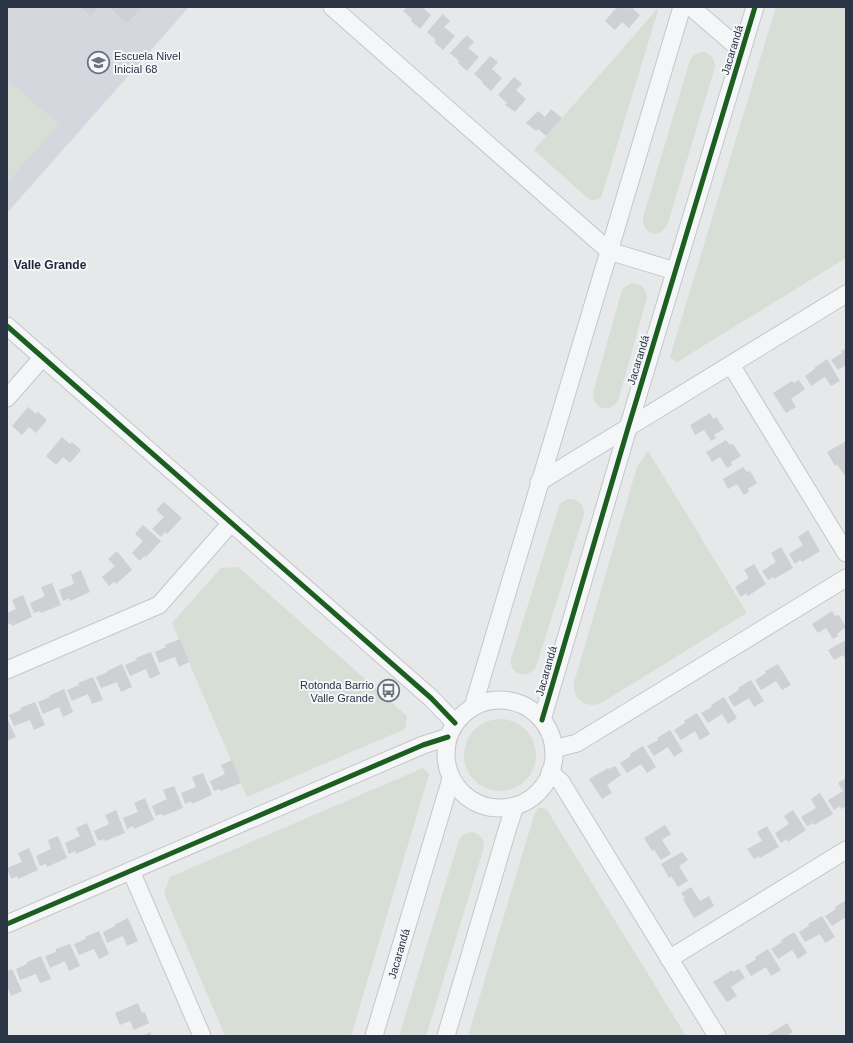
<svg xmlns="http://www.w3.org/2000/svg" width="853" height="1043" font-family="Helvetica,sans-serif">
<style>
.built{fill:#d4d7dd}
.green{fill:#d6ded6}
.building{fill:#ced0d3}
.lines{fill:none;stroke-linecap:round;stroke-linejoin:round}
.minor-casing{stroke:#c4c6c8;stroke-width:19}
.minor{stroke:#f5f6f7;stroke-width:17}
.cycleway-casing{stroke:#f4f6f9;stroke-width:8}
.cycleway{stroke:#1b5e20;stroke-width:5}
.labels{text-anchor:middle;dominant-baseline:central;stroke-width:4;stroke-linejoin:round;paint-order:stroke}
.street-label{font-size:11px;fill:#2b3445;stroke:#f4f6f9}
.poi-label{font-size:11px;fill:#2b3445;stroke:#f4f6f9;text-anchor:start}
.neighbourhood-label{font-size:12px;font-weight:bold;fill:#1d2536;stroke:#f4f6f9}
</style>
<rect width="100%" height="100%" fill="#e6e8ea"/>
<!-- built -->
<polygon class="built" points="7,7 189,7 7,213"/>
<!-- green -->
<g class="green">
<polygon points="659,7 601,198 591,201 534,150"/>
<polygon points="776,7 846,7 846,258 677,362 670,357"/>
<path d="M702 52C711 53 715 59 715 67L667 226C658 239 642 234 643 218L690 60C693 55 697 53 702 52Z"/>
<polygon points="7,79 59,124 7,183"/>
<path d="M631 283C641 283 646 288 647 298L618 401C609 414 593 409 593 393L622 290 625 287Z"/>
<path d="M648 451 747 613 601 703C586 709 572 699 574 683L637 467Z"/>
<path d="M568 499C577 498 584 504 584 514L536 667C527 680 509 675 511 659L559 506 562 502Z"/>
<polygon points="238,567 407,716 405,729 247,797 172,623 221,568"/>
<circle cx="500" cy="755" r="36"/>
<polygon points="423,768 429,774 351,1036 225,1036 164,893 170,877"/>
<polygon points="538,808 543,808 547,810 686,1036 468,1036 535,812"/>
<path d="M471 832C479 833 484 838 484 847L426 1036H399L459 840C462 835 465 833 471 832Z"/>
</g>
<!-- building -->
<g class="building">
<polygon points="80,7 99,7 91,16"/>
<polygon points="109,7 142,7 127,23"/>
<polygon points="407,7 422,7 431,15 420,29 411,21 412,19 403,11"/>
<polygon points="617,7 626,7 629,9 631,7 640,15 629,28 622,22 615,30 605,21"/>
<polygon points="443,14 450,21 444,27 455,36 443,50 434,42 436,40 427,32"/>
<polygon points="467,35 474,42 468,48 479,57 467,71 458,63 459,61 450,53"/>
<polygon points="490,56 498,62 492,69 502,78 491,91 482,83 483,82 474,74"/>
<polygon points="514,77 522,84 516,90 526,99 515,112 505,105 507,103 498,95"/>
<polygon points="551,109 562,118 546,136 538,129 536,131 526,123 538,111 545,117"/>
<polygon points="846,348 846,365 838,370 831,360 842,353 841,351"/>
<polygon points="827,359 840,381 831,386 825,377 811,386 805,376 815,369 814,368"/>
<polygon points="799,380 805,389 791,399 796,407 786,413 773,393 792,381 794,383"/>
<polygon points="28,407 36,414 38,412 47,420 36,433 29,427 22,435 12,426"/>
<polygon points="710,413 713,419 716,417 724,429 714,435 716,438 711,441 704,430 695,435 690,425"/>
<polygon points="62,437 70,444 72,442 81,450 70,463 63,457 56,465 46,456"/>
<polygon points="726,440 730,445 733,444 741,456 731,462 732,465 727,468 720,457 712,462 706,452"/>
<polygon points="846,441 846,474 844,475 837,464 835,466 827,452"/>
<polygon points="743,467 747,472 750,471 757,483 748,489 749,492 744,495 737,484 728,489 723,479"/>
<polygon points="164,502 182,518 167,534 165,532 161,537 152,529 164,517 156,510"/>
<polygon points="143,525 161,541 146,557 144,556 140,561 132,553 143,541 135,534"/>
<polygon points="808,530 820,551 802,562 800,560 795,564 789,554 803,545 798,537"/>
<polygon points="781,547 793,568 774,579 773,577 768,580 762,571 776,562 771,553"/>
<polygon points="117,551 132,570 116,584 114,582 109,586 102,577 115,566 108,559"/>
<polygon points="754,564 766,584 748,596 746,593 741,597 735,587 749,578 744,570"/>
<polygon points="81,570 90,592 70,601 69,598 63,601 59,590 74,584 71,575"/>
<polygon points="52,583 61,605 41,613 40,611 34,613 30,603 45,596 41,587"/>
<polygon points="23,595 32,617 12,626 11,623 7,625 7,613 16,609 12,600"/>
<polygon points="832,611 835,616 839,615 846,627 837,634 838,636 833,639 826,628 818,633 812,624"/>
<polygon points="180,639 189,662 179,667 175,657 159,663 155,652 166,647 165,645"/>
<polygon points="846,640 846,660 843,655 834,660 828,650"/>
<polygon points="151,652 160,674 150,679 146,669 130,676 125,665 137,660 136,658"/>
<polygon points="122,664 132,687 121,692 117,682 101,688 96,677 108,672 107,671"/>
<polygon points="778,664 791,685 782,690 776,681 761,690 755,680 766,673 765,671"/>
<polygon points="93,677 103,700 92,704 88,694 72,701 67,690 79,685 78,683"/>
<polygon points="751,680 764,701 754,707 749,698 734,707 728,697 739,690 738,688"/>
<polygon points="64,689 73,712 63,717 59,707 43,714 38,702 50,697 49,696"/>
<polygon points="724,697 737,718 728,724 722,714 708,723 701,713 712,707 711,705"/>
<polygon points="35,702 45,725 34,730 30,720 14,726 9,715 21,710 20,708"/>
<polygon points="697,713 710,734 700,740 695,731 681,740 674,730 685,723 684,721"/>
<polygon points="7,718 16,737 7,741"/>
<polygon points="670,730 683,751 674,757 668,747 654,756 647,746 658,740 657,738"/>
<polygon points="643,746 656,767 647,773 641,764 627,773 620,763 631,756 630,754"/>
<polygon points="232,760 241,783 221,791 220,789 214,791 210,781 225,774 221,765"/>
<polygon points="615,766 621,775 607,785 612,793 602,799 589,779 608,768 609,769"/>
<polygon points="203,773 212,795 192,804 191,801 185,804 181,793 196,787 192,777"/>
<polygon points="846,778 846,806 841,809 840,806 834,810 828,800 843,791 838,783"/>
<polygon points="174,786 183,808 163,816 162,814 156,816 152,806 167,799 163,790"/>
<polygon points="820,793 833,814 814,825 813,823 807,826 801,817 816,808 811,799"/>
<polygon points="145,798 154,820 134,829 133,826 127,829 123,818 138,812 134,803"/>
<polygon points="116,810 125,833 105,841 104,839 98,841 94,831 109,824 105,815"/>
<polygon points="793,810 806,830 788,842 786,839 781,843 775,833 789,824 784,816"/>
<polygon points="87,823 96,845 76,854 75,851 69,854 65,843 80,836 76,828"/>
<polygon points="665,825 671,834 662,840 671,854 661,860 654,850 652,851 644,838"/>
<polygon points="767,826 779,847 760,858 759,856 754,859 747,849 762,841 757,832"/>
<polygon points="58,836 67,858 47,867 46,864 40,866 36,856 51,849 48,840"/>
<polygon points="29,848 38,870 18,879 17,876 11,879 7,868 22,862 18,853"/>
<polygon points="682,852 688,860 679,866 688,881 678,887 671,876 669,878 661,864"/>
<polygon points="691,887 700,901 709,896 714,906 694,918 683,899 685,898 681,893"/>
<polygon points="846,900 846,917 832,926 825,916 836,909 835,907"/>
<polygon points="822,916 835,937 825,943 820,934 805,942 799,932 809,926 808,924"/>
<polygon points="128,918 138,941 127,946 123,936 107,943 103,932 115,926 114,925"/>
<polygon points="99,931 109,954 99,959 94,949 79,955 74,944 86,939 85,937"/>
<polygon points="794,932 807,953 798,959 792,950 778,959 771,949 782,942 781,940"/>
<polygon points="70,944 80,966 69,971 65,961 50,968 45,956 56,952 56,949"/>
<polygon points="768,949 781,970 771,976 766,967 751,976 745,966 756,959 755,957"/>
<polygon points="41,956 51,979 40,983 36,974 20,980 16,969 27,964 27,962"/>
<polygon points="12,969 22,991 11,996 7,986 7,971"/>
<polygon points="739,969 745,978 731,987 737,996 727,1002 713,982 732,970 733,972"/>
<polygon points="138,1003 142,1013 145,1012 149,1023 134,1030 130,1021 120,1025 115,1013"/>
<polygon points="787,1023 793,1032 787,1036 766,1036"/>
<polygon points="150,1032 152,1036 142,1036"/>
</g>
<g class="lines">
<defs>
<g id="minor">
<polyline points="332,7 609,251 675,271"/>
<polyline points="691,7 742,51"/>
<polyline points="7,326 431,698 455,723"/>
<polyline points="731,365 846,553"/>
<polyline points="7,398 43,357"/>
<polyline points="539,482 846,294"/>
<polyline points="7,670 159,605 231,523"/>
<circle cx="500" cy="754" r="54"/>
<polyline points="473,707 682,7"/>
<polyline points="542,720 628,428 755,7"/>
<polyline points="554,749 577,743 846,578"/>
<polyline points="550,772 561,782 717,1036"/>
<polyline points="131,871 202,1036"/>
<polyline points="7,924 423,745 448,737"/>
<polyline points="669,959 846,850"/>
<path id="s1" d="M374 1036 451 779"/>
<polyline points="446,1036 508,827 515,806"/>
</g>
</defs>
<!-- minor casing -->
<use href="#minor" class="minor-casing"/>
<!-- minor -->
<use href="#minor" class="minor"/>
<defs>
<g id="cycleway">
<polyline points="7,326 431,698 455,723"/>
<polyline points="542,720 628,428 755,7"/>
<polyline points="7,924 423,745 448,737"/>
</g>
</defs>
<!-- cycleway casing -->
<use href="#cycleway" class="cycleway-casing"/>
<!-- cycleway -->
<use href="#cycleway" class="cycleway"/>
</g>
<!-- icons -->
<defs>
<symbol id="school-ring" viewBox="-11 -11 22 22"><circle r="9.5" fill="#f4f6f9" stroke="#6c737f" stroke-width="1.5"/><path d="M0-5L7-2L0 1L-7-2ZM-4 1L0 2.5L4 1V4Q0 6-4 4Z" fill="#6c737f"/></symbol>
<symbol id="bus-ring" viewBox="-11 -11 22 22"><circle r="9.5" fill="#f4f6f9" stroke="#6c737f" stroke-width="1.5"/><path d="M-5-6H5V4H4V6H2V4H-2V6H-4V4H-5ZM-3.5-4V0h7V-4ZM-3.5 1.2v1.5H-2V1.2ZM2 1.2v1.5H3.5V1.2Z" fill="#6c737f"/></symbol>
</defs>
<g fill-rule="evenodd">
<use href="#school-ring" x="86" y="50" width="25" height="25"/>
<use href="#bus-ring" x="376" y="678" width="25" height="25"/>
</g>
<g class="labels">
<!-- street labels -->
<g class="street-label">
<text transform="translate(732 50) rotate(-73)">Jacarandá</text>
<text transform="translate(638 360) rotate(-73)">Jacarandá</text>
<text transform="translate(546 671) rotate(-74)">Jacarandá</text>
<text stroke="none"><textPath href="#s1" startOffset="86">Jacarandá</textPath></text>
</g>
<!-- poi labels -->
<g class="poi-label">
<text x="114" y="56">Escuela Nivel<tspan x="114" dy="13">Inicial 68</tspan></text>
<text x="374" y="685" text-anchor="end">Rotonda Barrio<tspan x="374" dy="13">Valle Grande</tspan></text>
</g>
<!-- neighbourhood labels -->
<g class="neighbourhood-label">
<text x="50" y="265">Valle Grande</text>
</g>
</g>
<!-- border -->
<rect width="853" height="1043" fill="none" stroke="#2b3445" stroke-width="16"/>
</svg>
